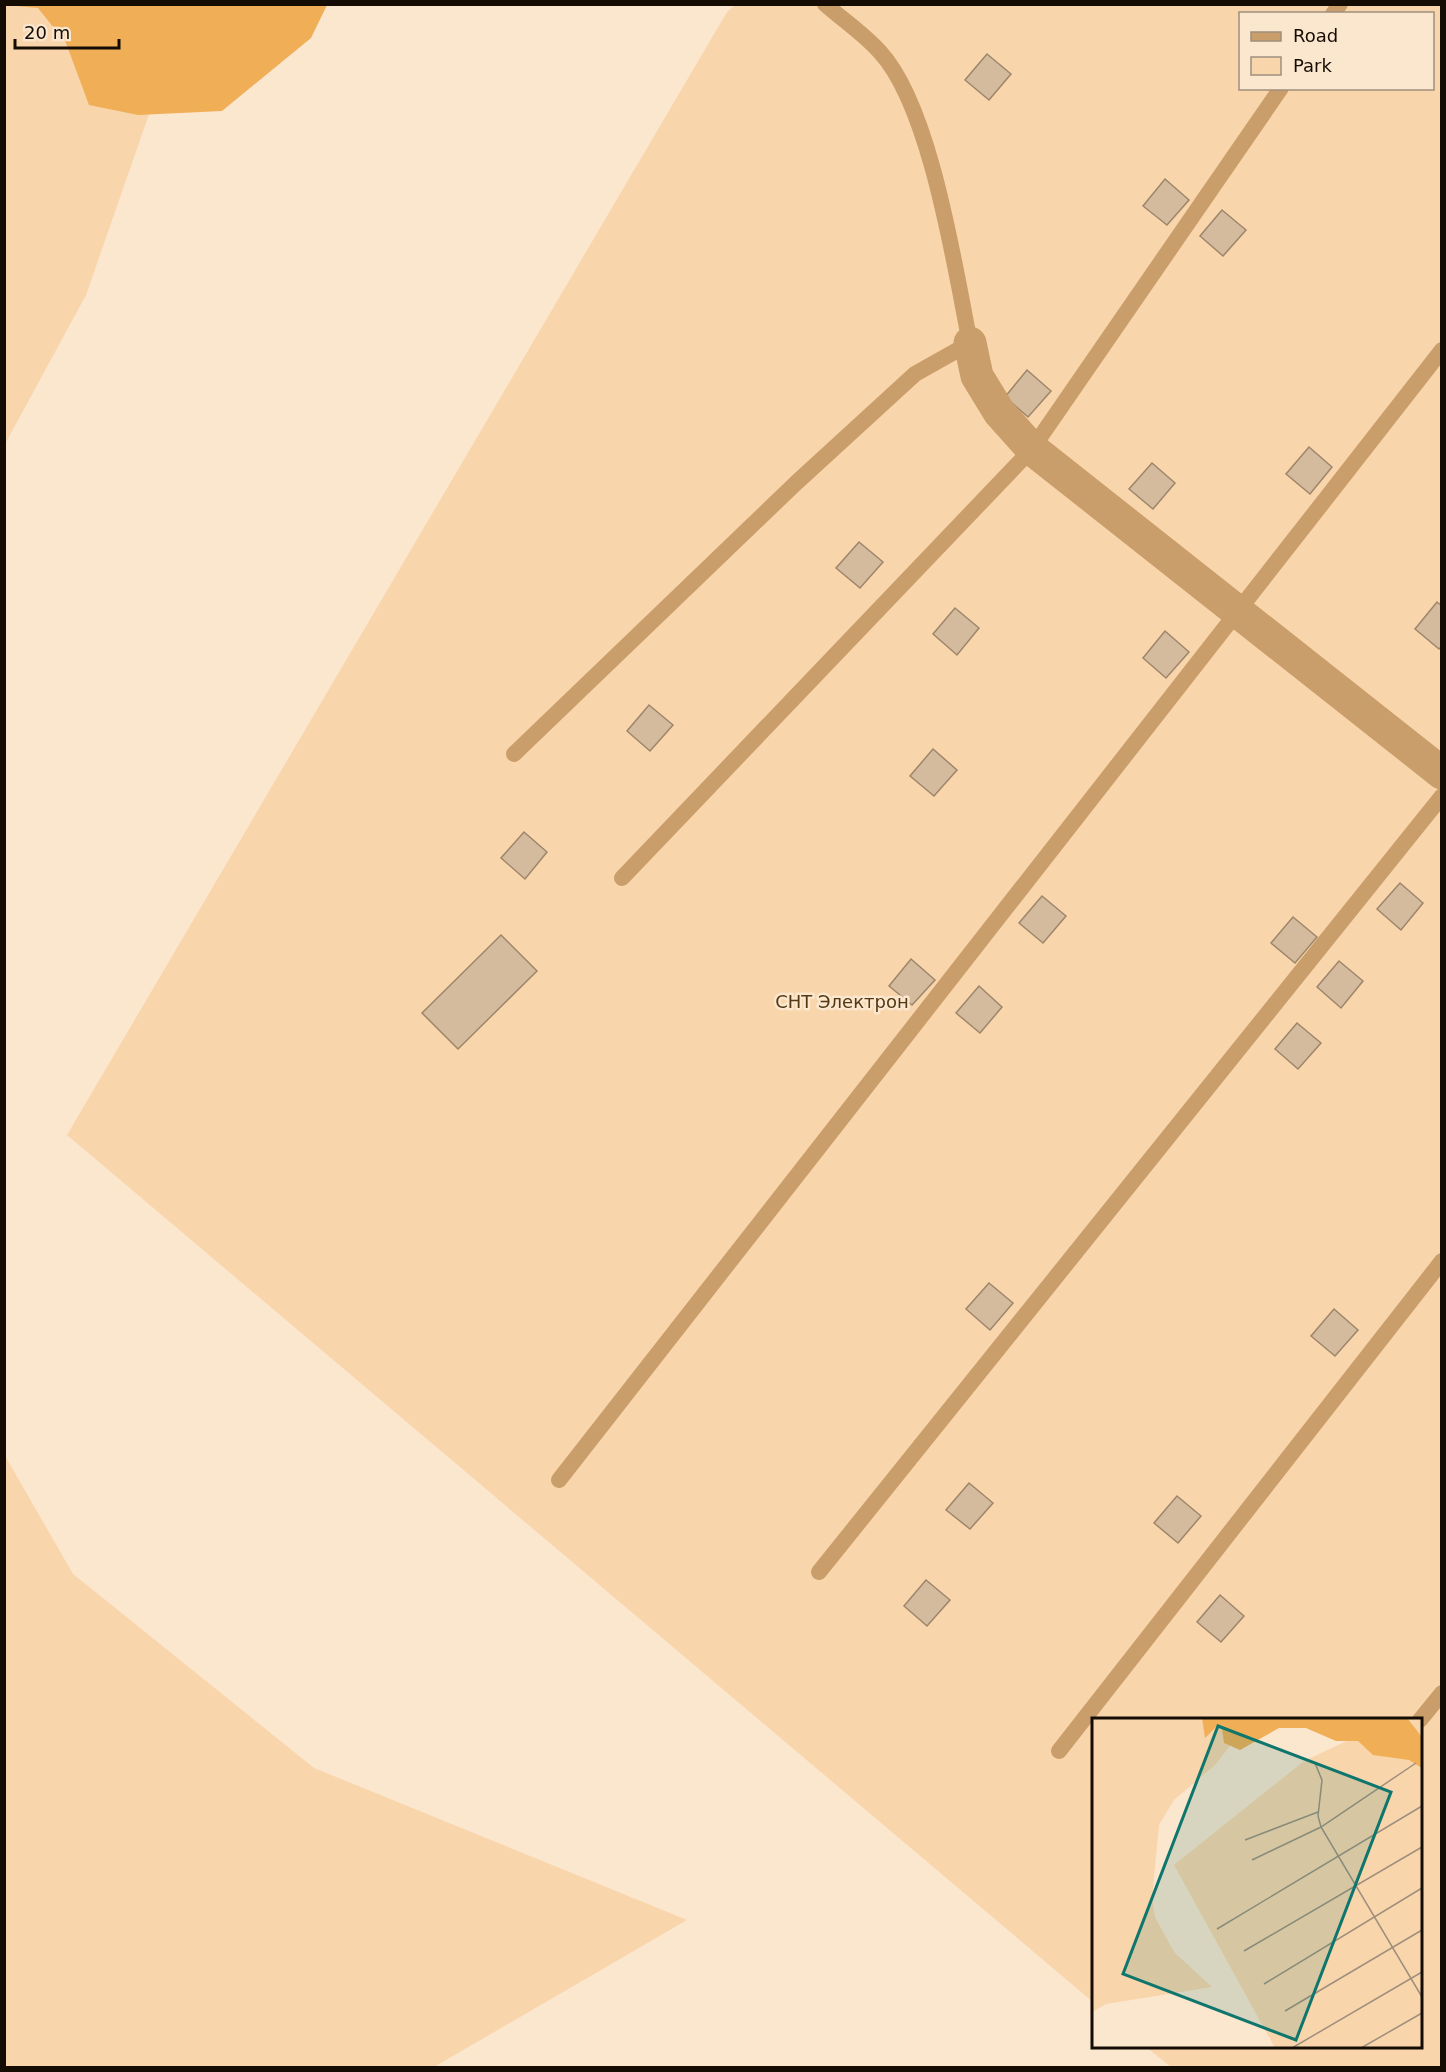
<svg xmlns="http://www.w3.org/2000/svg" width="1446" height="2072" font-family="'DejaVu Sans',sans-serif">
<style>
.green{fill:#f9d5ac;fill-rule:evenodd}
.forest{fill:#f0ae57}
.building{fill:#d4bb9e;stroke:#9e866a;stroke-width:1.5}
.lines{fill:none;stroke-linecap:round;stroke-linejoin:round}
.service{stroke:#c99e6a;stroke-width:16}
.minor{stroke:#c99e6a;stroke-width:33}
.labels{text-anchor:middle;dominant-baseline:central;stroke-width:5;stroke-linejoin:round;paint-order:stroke}
.park-label{font-size:18px;fill:#533813;stroke:#fbe6ce}
.inset-road{fill:none;stroke:#9f8f7d;stroke-width:1.5}
.view{fill:#0f766e;fill-opacity:0.15;stroke:#0f766e;stroke-width:3}
.inset-edge{fill:none;stroke:#150d04;stroke-width:3}
</style>
<rect width="100%" height="100%" fill="#fbe6ce"/>
<!-- green -->
<g class="green">
<polygon points="5,5 187,5 86,295 5,444"/>
<path d="M735 5H1441V2067H1171L1146 2047 1420 2046V1720H1094L1093 2002 67 1135 727 12ZM1240 14H1432V88H1240Z"/>
<polygon points="4,1454 73,1574 314,1768 687,1920 434,2067 5,2067"/>
</g>
<!-- forest -->
<polygon class="forest" points="5,5 5,4 327,5 311,38 222,111 138,115 89,105 66,43 38,8"/>
<!-- building -->
<g class="building">
<polygon points="987,54 1011,74 989,100 965,80"/>
<polygon points="1165,179 1189,200 1167,225 1143,206"/>
<polygon points="1222,210 1246,230 1223,256 1200,236"/>
<polygon points="1027,370 1051,391 1028,417 1005,397"/>
<polygon points="1309,447 1332,467 1310,494 1286,474"/>
<polygon points="1152,463 1175,483 1153,509 1129,489"/>
<polygon points="859,542 883,562 860,588 836,568"/>
<polygon points="1437,602 1442,606 1442,646 1439,649 1415,629"/>
<polygon points="955,608 979,628 957,655 933,634"/>
<polygon points="1165,631 1189,652 1166,678 1143,658"/>
<polygon points="649,705 673,725 650,751 627,731"/>
<polygon points="933,749 957,770 934,796 910,776"/>
<polygon points="524,832 547,852 525,879 501,858"/>
<polygon points="1400,883 1423,903 1401,930 1377,909"/>
<polygon points="1042,896 1066,916 1043,943 1019,923"/>
<polygon points="1293,917 1317,937 1295,963 1271,943"/>
<polygon points="501,935 537,971 458,1049 422,1013"/>
<polygon points="911,959 935,980 912,1005 889,986"/>
<polygon points="1339,961 1363,981 1341,1008 1317,987"/>
<polygon points="979,986 1002,1007 980,1033 956,1013"/>
<polygon points="1297,1023 1321,1043 1298,1069 1275,1049"/>
<polygon points="989,1283 1013,1303 990,1330 966,1309"/>
<polygon points="1334,1309 1358,1330 1335,1356 1311,1336"/>
<polygon points="969,1483 993,1503 970,1529 946,1510"/>
<polygon points="1177,1496 1201,1516 1178,1543 1154,1523"/>
<polygon points="926,1580 950,1600 927,1626 904,1606"/>
<polygon points="1220,1595 1244,1616 1221,1642 1197,1622"/>
</g>
<g class="lines">
<!-- service -->
<g class="service">
<polyline points="1333,14 1340,4"/>
<path d="M514 754 796 483 915 374 970 343C955 269 931 107 880 52 864 34 843 20 825 4"/>
<polyline points="622,878 1032,449 1281,88"/>
<polyline points="559,1480 1442,350"/>
<polyline points="819,1572 1442,796"/>
<polyline points="1420,1720 1442,1693"/>
<polyline points="1059,1751 1442,1261"/>
</g>
<!-- minor -->
<polyline class="minor" points="970,343 977,376 999,412 1032,449 1442,773"/>
</g>
<g class="labels">
<!-- park labels -->
<g class="park-label">
<text x="842" y="1001">СНТ Электрон</text>
</g>
</g>
<!-- overview -->
<g transform="translate(1092 1718)">
<rect width="330" height="330" fill="#fbe6ce"/>
<path d="M0 0H160L123 47 82 82 67 107 60 180 63 199 82 234 120 269 14 286 0 294ZM304 0H330V330H183L82 147 212 43Z" fill="#f9d5ac"/>
<path d="M110 0H315L330 19V50L317 42 281 37 266 23H244L214 10H187L148 32 132 25 130 11 125 8 113 20Z" fill="#f0ae57"/>
<path class="inset-road" d="M223 45 230 62 226 98 229 109 330 279M153 122 226 94M160 142 229 109 324 45M125 211 330 88M152 233 330 129M172 266 330 170M193 293 330 212M200 330 330 254M269 330 330 295"/>
<path class="view" d="M126 8 299 74 204 322 31 256Z"/>
<rect width="330" height="330" class="inset-edge"/>
</g>
<!-- border -->
<rect width="1446" height="2072" fill="none" stroke="#150d04" stroke-width="12"/>
<!-- legend -->
<rect x="1239" y="12" width="195" height="78" fill="#fbe6ce" stroke="#9f8f7d" stroke-width="1.5"/>
<rect x="1251" y="32" width="30" height="9" fill="#c99e6a" stroke="#9f8f7d" stroke-width="1.5"/>
<text x="1293" y="42" font-size="18" fill="#150d04">Road</text>
<rect x="1251" y="57" width="30" height="18" fill="#f9d5ac" stroke="#9f8f7d" stroke-width="1.5"/>
<text x="1293" y="72" font-size="18" fill="#150d04">Park</text>
<!-- scale -->
<path d="M15 39v9h104v-9" fill="none" stroke="#150d04" stroke-width="3"/>
<text x="24" y="39" font-size="18" fill="#150d04" stroke="#fbe6ce" stroke-width="4.5" paint-order="stroke">20 m</text>
</svg>
